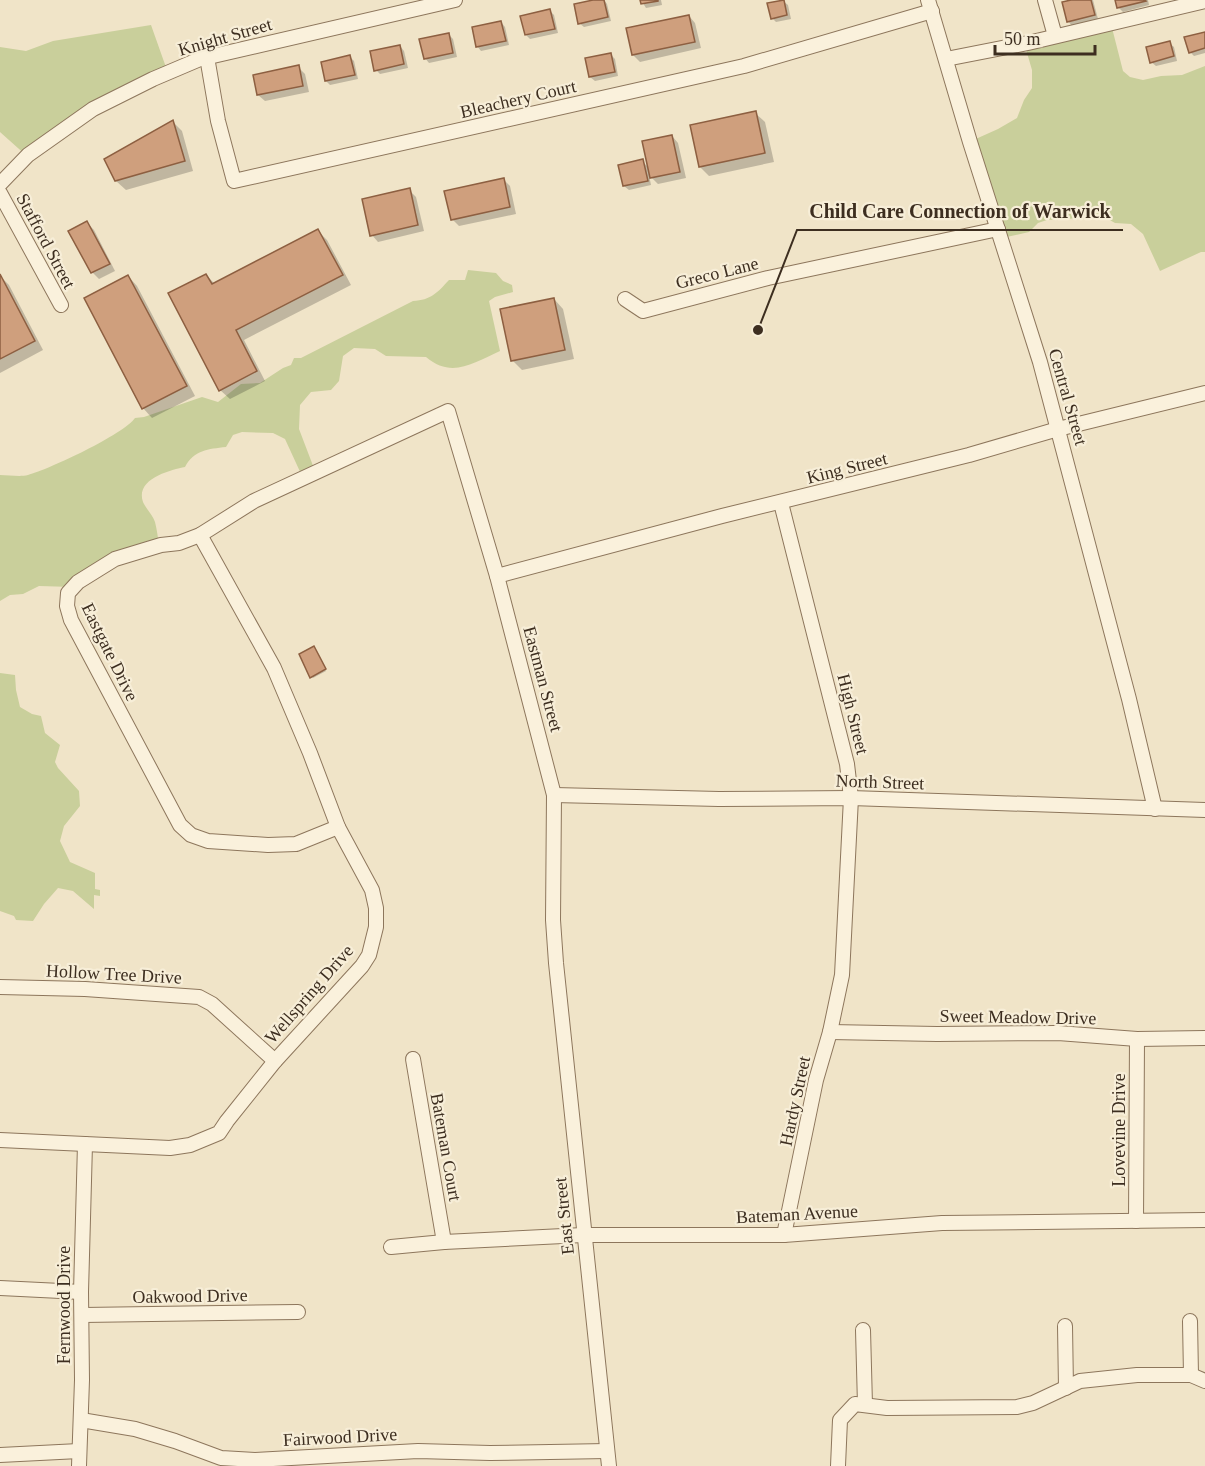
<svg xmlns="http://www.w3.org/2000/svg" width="1205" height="1466" font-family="'Times New Roman',serif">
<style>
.green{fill:#c9cf9b}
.shadow{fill:#0003}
.building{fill:#cf9f7d;stroke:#8d5f41;stroke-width:1.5}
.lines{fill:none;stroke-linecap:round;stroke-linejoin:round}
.street-casing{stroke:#8d765c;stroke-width:16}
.street{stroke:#faf1dc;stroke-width:14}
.labels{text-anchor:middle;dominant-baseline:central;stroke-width:4.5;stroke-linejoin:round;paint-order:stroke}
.street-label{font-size:18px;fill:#3d2e20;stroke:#f7eed8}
.leader{fill:none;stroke:#3d2e20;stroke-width:2}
.callout-dot{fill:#3d2e20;stroke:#f7eed8;stroke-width:2}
.callout-label{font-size:20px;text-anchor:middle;font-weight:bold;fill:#3d2e20;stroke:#f7eed8;stroke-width:4.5;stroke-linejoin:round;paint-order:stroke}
</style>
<rect width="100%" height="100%" fill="#f0e4c8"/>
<!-- green -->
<g class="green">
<polygon points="1111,24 1123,71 1130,77 1143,80 1161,76 1182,75 1205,66 1205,252 1201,252 1160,271 1143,234 1131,224 1115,223 1101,215 1093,213 1081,218 1047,220 1038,223 1029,232 1002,238 969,142 998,129 1017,118 1024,100 1032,88 1032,70 1025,46"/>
<polygon points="151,25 168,73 98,107 28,157 0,132 0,47 26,51 53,41"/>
<path d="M468 270 496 273 503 281 512 285 513 292 495 297 489 301 500 351C473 363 452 379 426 357L386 356 375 349 354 348 343 356 339 381 331 390 311 392 300 405 299 429 315 471 302 476 285 439 273 433 242 432 233 435 226 447C208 449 194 450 185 467 170 470 135 479 143 502 146 509 153 515 155 522 157 530 158 538 159 546L73 587 39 586 23 594 10 595 0 601V475C9 475 20 477 28 475 50 469 124 434 135 418L144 417 202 397 218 402 241 384 260 383 283 368 291 365 294 358H301L413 301C431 300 437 293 449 280H465Z"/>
<polygon points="0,673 15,675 16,690 20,707 32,714 41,716 45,733 60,745 55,762 58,768 79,791 80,806 64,826 60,841 70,862 95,873 95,889 100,890 100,896 94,895 94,909 73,891 58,888 44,904 33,921 16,920 14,916 0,911"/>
</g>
<!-- shadow -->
<g class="shadow">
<polygon points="600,0 604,0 607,4 611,21 584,27 579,23"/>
<polygon points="641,0 661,0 662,5 646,8"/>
<polygon points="1077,0 1093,0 1098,19 1072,26 1068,21"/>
<polygon points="1117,0 1148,0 1149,5 1123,12 1118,7"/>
<polygon points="783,1 788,5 791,19 776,22 772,18"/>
<polygon points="550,11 554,15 558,33 530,39 526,35"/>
<polygon points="689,16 695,23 701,48 640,62 633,55"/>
<polygon points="501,22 505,27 509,45 481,51 477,46"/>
<polygon points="1205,33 1205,53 1194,56 1190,52"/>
<polygon points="449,35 453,39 457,57 429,63 425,58"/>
<polygon points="1169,43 1174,47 1177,61 1156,66 1151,62"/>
<polygon points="400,46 404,51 408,68 380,74 376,70"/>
<polygon points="610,54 615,59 618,76 595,81 590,77"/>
<polygon points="350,57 354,61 358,79 330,85 326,81"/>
<polygon points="298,67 305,74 309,92 265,101 258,95"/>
<polygon points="755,113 765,122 774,162 709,176 700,167"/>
<polygon points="173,122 182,131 193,171 126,190 116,181"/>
<polygon points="672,136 678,143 686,178 658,184 649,175 651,185 629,190 624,186 620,166 642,161 649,168"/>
<polygon points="504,180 510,186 516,214 459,226 452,219"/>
<polygon points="409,190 416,197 424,231 378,242 372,235"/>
<polygon points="87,223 94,230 115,271 99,279 92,272"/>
<polygon points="318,231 327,240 351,285 244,340 265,381 230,399 220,390 206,275 215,284"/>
<polygon points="0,276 9,285 43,350 0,373"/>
<polygon points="128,276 137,286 195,396 152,418 143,408"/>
<polygon points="554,299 563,309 574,359 522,370 513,361"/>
<polygon points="314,648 326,671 313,678 312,677"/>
</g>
<!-- building -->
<g class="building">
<polygon points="593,0 604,0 608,17 578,24 574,4"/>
<polygon points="640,0 658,0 658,1 641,4"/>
<polygon points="784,0 787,15 771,19 767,3"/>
<polygon points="1071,0 1091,0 1095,15 1067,22 1062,2"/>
<polygon points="1115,0 1145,0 1146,1 1117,8"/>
<polygon points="550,9 555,29 525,35 520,16"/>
<polygon points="689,15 695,42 632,55 626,28"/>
<polygon points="501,21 506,41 476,47 472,27"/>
<polygon points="1205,32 1205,48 1189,53 1184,37"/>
<polygon points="449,33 453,53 424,59 419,39"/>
<polygon points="1170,41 1174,56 1150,63 1146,47"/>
<polygon points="400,45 404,64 374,71 370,51"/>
<polygon points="611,53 615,72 589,77 585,58"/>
<polygon points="350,55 355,75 325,81 321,62"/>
<polygon points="299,65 303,86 257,95 253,75"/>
<polygon points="756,111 765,153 699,167 690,125"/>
<polygon points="173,120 185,161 115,181 104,159"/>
<polygon points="672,135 680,172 650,178 642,141"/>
<polygon points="643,159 648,181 623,186 618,165"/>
<polygon points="504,178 510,207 451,220 444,191"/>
<polygon points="410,188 418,225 370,236 362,199"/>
<polygon points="87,221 110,264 91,273 68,231"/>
<polygon points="318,229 343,275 236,330 257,371 219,391 168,293 206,274 212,284"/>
<polygon points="0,274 35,341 0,359"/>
<polygon points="128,275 187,386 142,409 84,298"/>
<polygon points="554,298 565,350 511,361 500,309"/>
<polygon points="314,646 326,669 310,678 299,654"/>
</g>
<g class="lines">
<defs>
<g id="street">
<polyline points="928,0 970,142 1040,362 1129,699 1155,809"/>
<polyline points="1045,0 1055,36"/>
<polyline points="207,57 218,121 234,181 744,66 932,11"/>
<polyline points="946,59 1028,43 1205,1"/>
<polyline points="0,184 28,155 93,109 153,79 200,59 455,0"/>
<polyline points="0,193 61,305"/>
<polyline points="625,299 643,311 768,278 998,229"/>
<polyline points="781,503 847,764 851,798 842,975 830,1032 816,1080 784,1235"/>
<polyline points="497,576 722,516 969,455 1058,429 1205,393"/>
<polyline points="554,795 719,799 851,798 1205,810"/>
<polyline points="338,827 296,844 268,845 208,841 191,835 180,825 71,620 67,606 68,593 78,582 115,559 161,545 179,543 200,535 254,501 448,411 497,576 554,795 553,920 556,963 609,1466"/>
<polyline points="0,987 85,989 199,997 212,1004 275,1061"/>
<polyline points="830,1032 937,1034 1058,1033 1137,1039 1205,1038"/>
<polyline points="413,1059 444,1242"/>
<polyline points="0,1140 170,1148 190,1145 219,1133 227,1121 275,1061 362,966 369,955 376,927 376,908 372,890 338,827 310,753 274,668 200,535"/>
<polyline points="1136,1221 1137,1039"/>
<polyline points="391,1247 444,1242 583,1235 784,1235 942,1223 1205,1220"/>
<polyline points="0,1288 81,1292"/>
<polyline points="83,1315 298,1312"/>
<polyline points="1190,1321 1191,1375"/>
<polyline points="1065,1326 1066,1388"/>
<polyline points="863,1330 865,1405"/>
<polyline points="81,1420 135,1429 175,1441 221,1458 255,1460 418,1451 490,1453 607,1451"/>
<polyline points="0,1455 79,1451"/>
<polyline points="79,1466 82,1380 81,1292 85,1144"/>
<polyline points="838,1466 840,1420 855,1404 887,1408 1017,1407 1033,1403 1080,1381 1137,1375 1191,1375 1205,1381"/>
</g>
</defs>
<!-- street casing -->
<use href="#street" class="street-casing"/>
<!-- street -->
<use href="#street" class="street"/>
</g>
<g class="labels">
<!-- street labels -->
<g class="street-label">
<text transform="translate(225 37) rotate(-16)">Knight Street</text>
<text transform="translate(518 99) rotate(-13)">Bleachery Court</text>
<text transform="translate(46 241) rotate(62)">Stafford Street</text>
<text transform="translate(717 273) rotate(-14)">Greco Lane</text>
<text transform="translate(1068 397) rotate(74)">Central Street</text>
<text transform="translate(847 468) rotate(-14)">King Street</text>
<text transform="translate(110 652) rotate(64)">Eastgate Drive</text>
<text transform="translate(543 679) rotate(75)">Eastman Street</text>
<text transform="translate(853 714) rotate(76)">High Street</text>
<text transform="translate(880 782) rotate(2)">North Street</text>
<text transform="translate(114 974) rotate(3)">Hollow Tree Drive</text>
<text transform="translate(309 994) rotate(-49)">Wellspring Drive</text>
<text transform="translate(1018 1017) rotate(1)">Sweet Meadow Drive</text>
<text transform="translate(795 1101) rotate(-78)">Hardy Street</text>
<text transform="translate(1119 1130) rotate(-90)">Lovevine Drive</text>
<text transform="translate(446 1147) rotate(80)">Bateman Court</text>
<text transform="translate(797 1214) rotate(-3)">Bateman Avenue</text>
<text transform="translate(564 1216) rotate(-96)">East Street</text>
<text transform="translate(190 1296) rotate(-1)">Oakwood Drive</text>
<text transform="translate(64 1305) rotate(-90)">Fernwood Drive</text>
<text transform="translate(340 1437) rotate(-3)">Fairwood Drive</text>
</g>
</g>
<!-- callouts -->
<path class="leader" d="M758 330L797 230H1123"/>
<circle class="callout-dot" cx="758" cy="330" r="6"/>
<g class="callout-label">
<text x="960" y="218">Child Care Connection of Warwick</text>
</g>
<!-- scale -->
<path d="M995 45v9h100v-9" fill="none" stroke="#3d2e20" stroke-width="3"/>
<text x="1004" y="45" font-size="18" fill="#3d2e20" stroke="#f7eed8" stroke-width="4.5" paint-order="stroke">50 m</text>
</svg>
